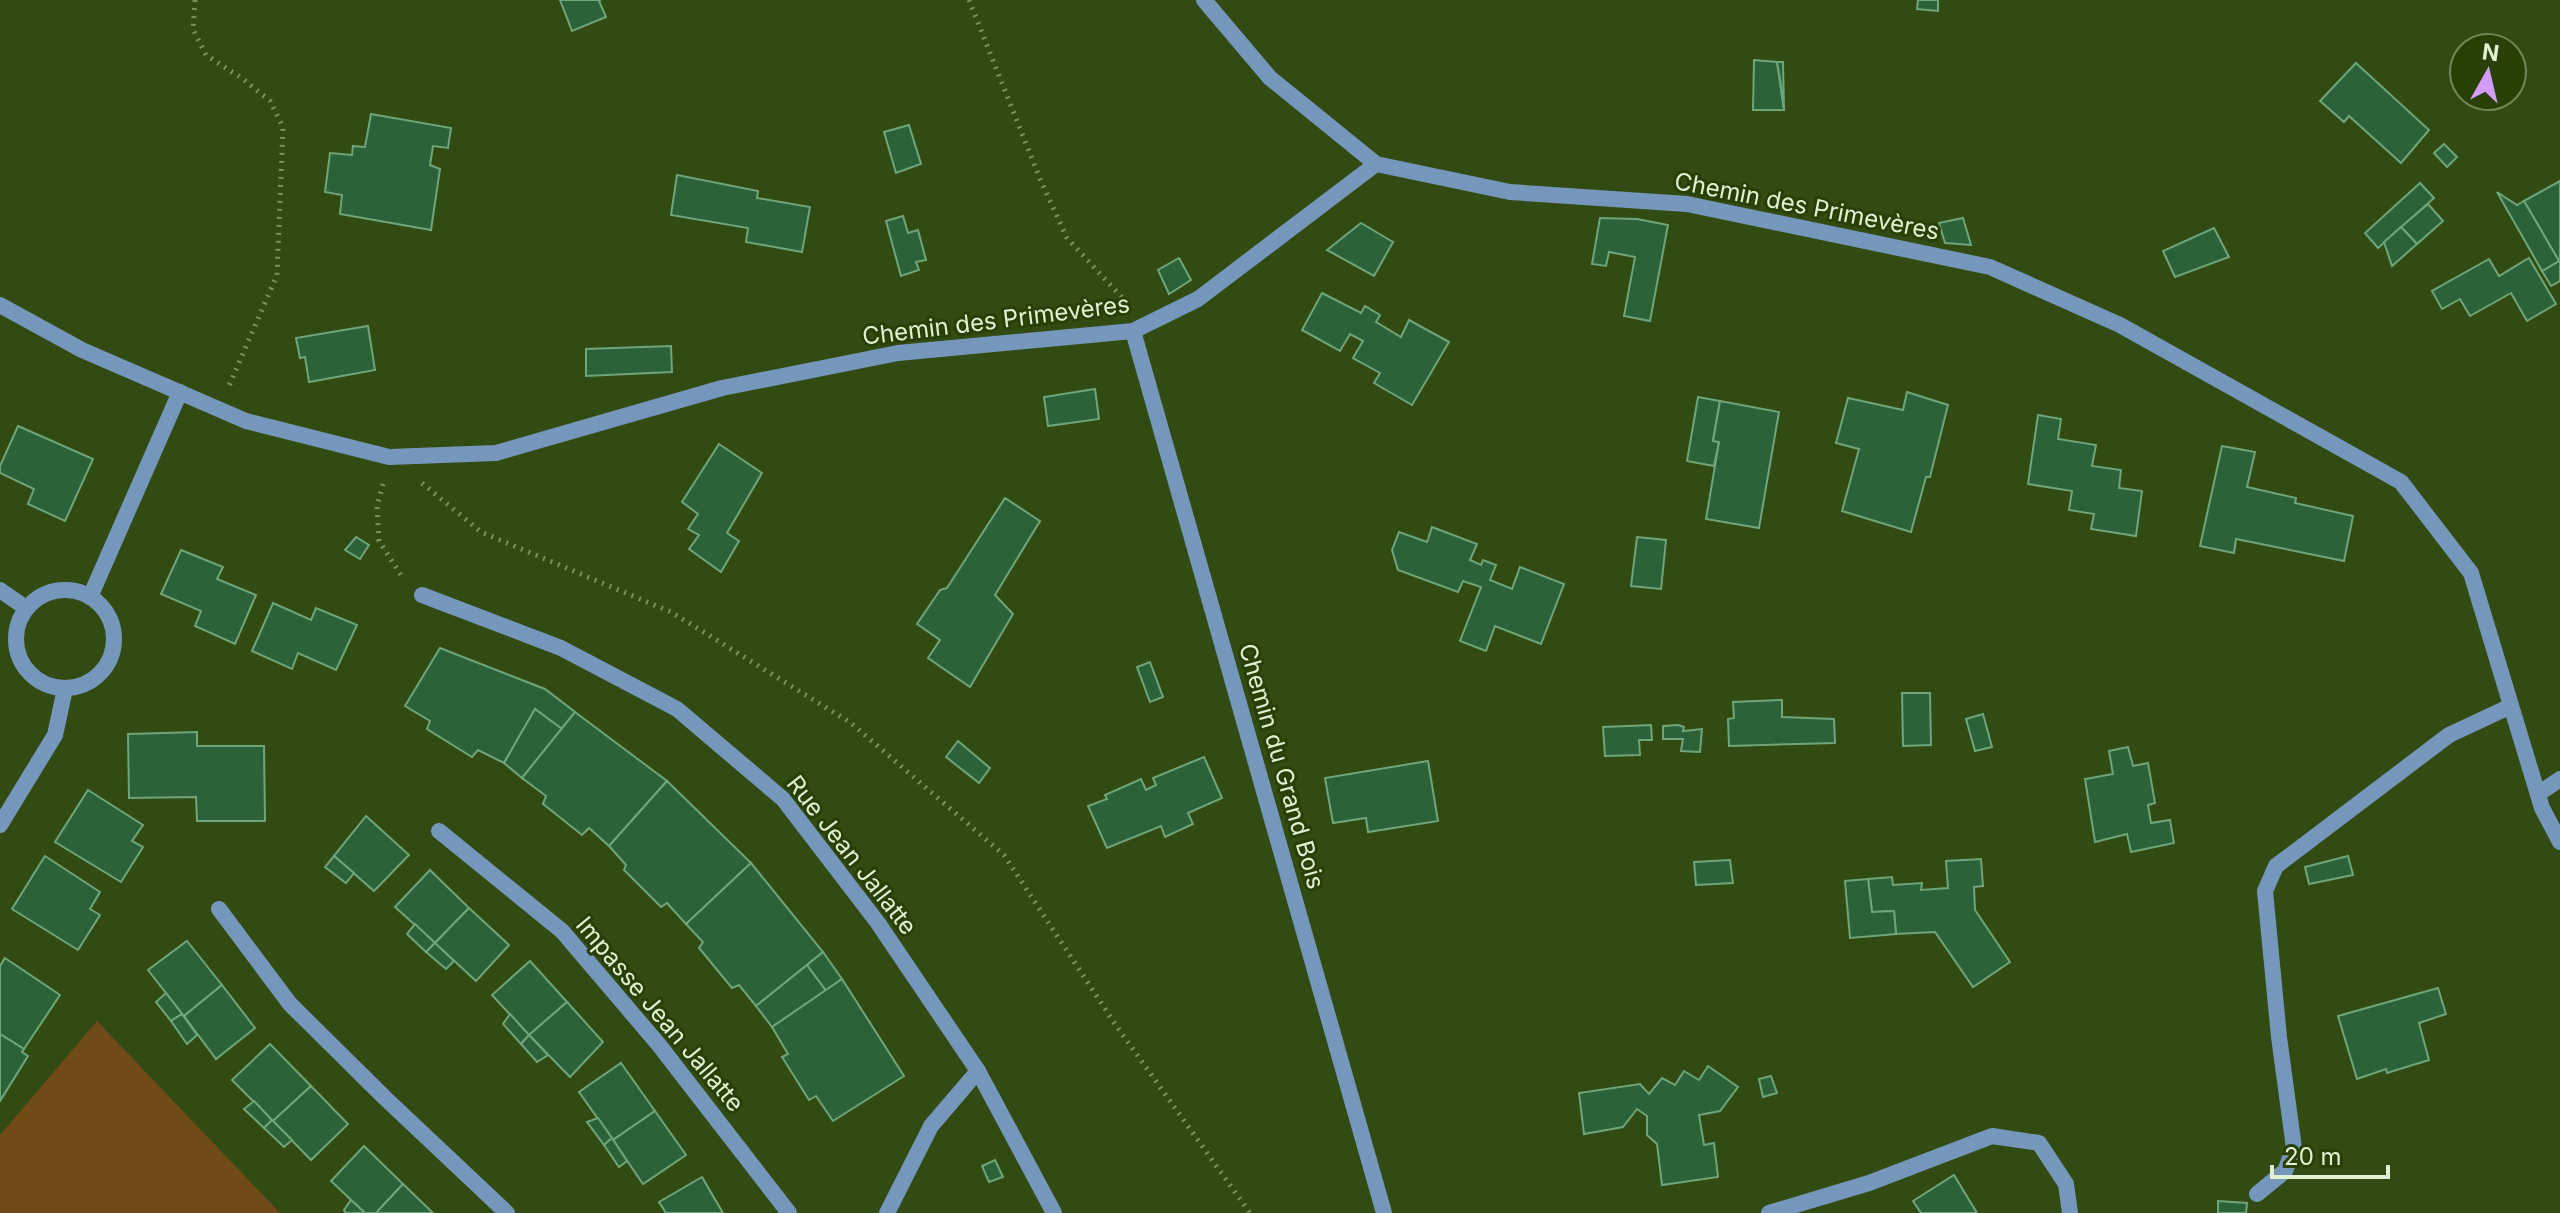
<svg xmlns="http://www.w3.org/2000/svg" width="2560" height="1213" font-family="Inter,sans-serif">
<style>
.green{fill:#704a17}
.building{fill:#2c623a;stroke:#6ea579;stroke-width:2}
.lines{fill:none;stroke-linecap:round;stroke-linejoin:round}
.path{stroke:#7b9062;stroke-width:5;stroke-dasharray:2 6;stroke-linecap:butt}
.service{stroke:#7597bb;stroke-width:16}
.pedestrian{stroke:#7597bb;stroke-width:16}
.minor{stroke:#7597bb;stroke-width:16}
.labels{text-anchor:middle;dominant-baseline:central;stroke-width:6;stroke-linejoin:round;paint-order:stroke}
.street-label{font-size:24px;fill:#e2f1d3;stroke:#284005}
</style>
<rect width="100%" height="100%" fill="#324b13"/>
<!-- green -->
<polygon class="green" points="97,1021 280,1213 0,1213 0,1135"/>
<!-- building -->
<g class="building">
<polygon points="560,0 601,0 599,1 606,17 572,31"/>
<polygon points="1918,0 1938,0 1938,11 1917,9"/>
<polygon points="1754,60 1777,62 1784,110 1753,110"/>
<polygon points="1777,62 1783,62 1784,110 1780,79"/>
<polygon points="2356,63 2429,130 2401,163 2349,116 2344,122 2320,101"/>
<polygon points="371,114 451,128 448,148 433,146 430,165 440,169 431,230 340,214 342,195 325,192 330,153 352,155 353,146 365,147"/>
<polygon points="909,125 921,164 896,173 884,132"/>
<polygon points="2444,144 2457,157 2447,167 2434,153"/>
<polygon points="677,175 758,191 757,198 810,207 802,252 746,242 748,228 671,215"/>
<polygon points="2560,181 2560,281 2551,286 2542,271 2559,261 2524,201"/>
<polygon points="2420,183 2434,198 2378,248 2365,233"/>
<polygon points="2497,192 2517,205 2524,201 2559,261 2542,271"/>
<polygon points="2428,204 2443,221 2417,244 2401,227"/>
<polygon points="903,216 908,233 918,230 926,260 916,262 919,270 901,276 886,221"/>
<polygon points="1600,218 1637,219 1668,225 1650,321 1624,316 1635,257 1609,252 1606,266 1592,264"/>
<polygon points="1963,218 1971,245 1945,243 1939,223"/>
<polygon points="1361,223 1393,242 1374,276 1327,250"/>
<polygon points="2401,227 2417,244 2392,266 2384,242"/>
<polygon points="2214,228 2229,257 2175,277 2163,251"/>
<polygon points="1179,258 1191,280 1169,294 1158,270"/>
<polygon points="2529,258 2556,304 2527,321 2511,293 2470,316 2460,299 2442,309 2432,291 2489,259 2499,276"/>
<polygon points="1322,293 1361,313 1365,306 1380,315 1376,322 1401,337 1409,320 1449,342 1412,405 1374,383 1380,373 1353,358 1363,341 1350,334 1340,351 1302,330"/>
<polygon points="368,326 375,370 309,382 305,357 300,358 296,338"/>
<polygon points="671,346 672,372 586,376 586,349"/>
<polygon points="1095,389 1099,419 1048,426 1044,397"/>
<polygon points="1907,392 1948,405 1930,477 1926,477 1911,532 1842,511 1859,449 1836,443 1848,398 1903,410"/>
<polygon points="1698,397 1720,401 1713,441 1719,442 1714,466 1687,461"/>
<polygon points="1720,401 1779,412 1759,528 1706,519 1719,442 1713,441"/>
<polygon points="2038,415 2061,419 2058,439 2096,445 2092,466 2121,470 2119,488 2142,491 2136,536 2091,529 2094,514 2069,510 2072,491 2028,484"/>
<polygon points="18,426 93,459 65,521 28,504 34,489 0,473 0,466"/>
<polygon points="719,444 762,473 727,533 739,541 721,572 689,549 699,535 688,529 698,514 682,502"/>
<polygon points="2222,446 2255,452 2247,487 2296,498 2295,503 2353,516 2344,561 2236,539 2234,553 2200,546"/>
<polygon points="1005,498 1040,521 995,595 1013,614 970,687 928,658 940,640 917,624 940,590 947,588"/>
<polygon points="1432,527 1477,544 1470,560 1481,565 1483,560 1496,565 1490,580 1512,589 1520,567 1564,584 1541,644 1495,626 1486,651 1460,641 1481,587 1463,581 1458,592 1398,570 1392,550 1399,532 1427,542"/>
<polygon points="356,537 369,545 360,559 345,550"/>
<polygon points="1637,537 1666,540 1661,589 1631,586"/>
<polygon points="181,550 223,567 217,579 256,595 235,644 195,626 201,611 161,594"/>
<polygon points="273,603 311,620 316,608 357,625 336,670 298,653 292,669 252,651"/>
<polygon points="440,648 545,689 575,712 562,729 535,709 504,763 478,750 472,757 427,729 430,721 405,706"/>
<polygon points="1150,662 1163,697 1150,702 1137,667"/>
<polygon points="1902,693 1930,693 1931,745 1903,746"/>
<polygon points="1782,700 1782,717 1834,719 1835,743 1729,746 1728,719 1734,718 1733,702"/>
<polygon points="535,709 562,729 522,778 504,763"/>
<polygon points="575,712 667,781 609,846 589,828 582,835 543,804 546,796 522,778"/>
<polygon points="1983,714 1992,747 1975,751 1966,719"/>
<polygon points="1651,725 1652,740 1639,740 1640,755 1605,756 1603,727"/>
<polygon points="1678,725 1684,727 1683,731 1702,729 1700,752 1681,751 1683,739 1663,739 1663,726"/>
<polygon points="197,732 197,746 264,746 265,821 197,821 196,797 129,798 128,734"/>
<polygon points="958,741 990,768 979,783 946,757"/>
<polygon points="2128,747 2133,766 2148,763 2155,803 2148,805 2151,823 2170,820 2174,843 2131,852 2127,834 2095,842 2085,779 2113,774 2109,751"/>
<polygon points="1204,757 1222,798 1188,813 1193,824 1165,837 1161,826 1107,848 1088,806 1107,799 1105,795 1141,779 1146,790 1156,785 1153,778"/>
<polygon points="1428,761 1438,821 1368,832 1366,818 1333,823 1325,778"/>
<polygon points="667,781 751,863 686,924 667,903 661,907 624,870 626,865 609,846"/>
<polygon points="88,790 143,825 132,841 143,847 121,882 55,842"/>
<polygon points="366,816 409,855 374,891 334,856"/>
<polygon points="45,856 100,892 90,909 100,915 78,950 12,909"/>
<polygon points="334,856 354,873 346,883 325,867"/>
<polygon points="2348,856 2353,875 2309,884 2305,867"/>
<polygon points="1981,859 1983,886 1974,887 1975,910 2010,962 1973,987 1935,932 1896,934 1894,911 1872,912 1868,879 1892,877 1893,885 1922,883 1921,890 1948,888 1946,861"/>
<polygon points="1730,860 1733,883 1696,885 1694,862"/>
<polygon points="751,863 823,952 756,1006 739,985 732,988 699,948 703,942 686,924"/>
<polygon points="430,870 469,908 435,943 395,907"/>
<polygon points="1868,879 1872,912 1894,911 1896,934 1850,938 1845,881"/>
<polygon points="469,908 509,945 476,981 435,943"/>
<polygon points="415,924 435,943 426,952 407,934"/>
<polygon points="187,941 222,985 184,1016 148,970"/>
<polygon points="435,943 454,961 446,969 426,952"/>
<polygon points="823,952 842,979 826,991 807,965"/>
<polygon points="5,958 60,995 24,1049 0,1034 0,966"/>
<polygon points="530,961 567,1002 529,1035 492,995"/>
<polygon points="807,965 826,991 772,1027 756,1006"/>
<polygon points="842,979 904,1076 833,1121 816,1096 809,1100 782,1057 788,1054 772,1027"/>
<polygon points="222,985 255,1028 216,1059 184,1016"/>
<polygon points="2438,988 2446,1014 2419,1023 2429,1060 2387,1073 2386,1069 2357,1079 2338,1016"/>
<polygon points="166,993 182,1014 171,1021 156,1002"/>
<polygon points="567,1002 603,1042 570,1077 529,1035"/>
<polygon points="182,1014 197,1035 187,1044 171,1021"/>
<polygon points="510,1014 529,1035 521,1044 503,1024"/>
<polygon points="0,1034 24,1049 22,1052 28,1056 0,1101"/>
<polygon points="529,1035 548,1055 537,1062 521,1044"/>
<polygon points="270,1044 311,1086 273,1121 232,1080"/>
<polygon points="621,1063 655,1111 613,1140 579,1092"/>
<polygon points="1708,1066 1738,1087 1720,1111 1699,1115 1704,1145 1714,1143 1718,1177 1662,1185 1657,1144 1647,1135 1647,1116 1637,1109 1623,1127 1584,1134 1579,1093 1640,1084 1649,1094 1662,1078 1675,1085 1684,1071 1699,1080"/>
<polygon points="1771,1076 1777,1093 1763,1097 1759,1079"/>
<polygon points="311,1086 348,1124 311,1160 273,1121"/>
<polygon points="254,1101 272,1120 264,1128 244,1109"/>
<polygon points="655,1111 686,1155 643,1184 613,1140"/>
<polygon points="598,1118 612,1138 604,1145 587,1122"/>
<polygon points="272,1120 292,1140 284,1147 264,1128"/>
<polygon points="612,1138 627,1161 619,1167 604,1145"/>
<polygon points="364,1146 403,1184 376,1213 365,1213 331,1181"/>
<polygon points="995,1160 1003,1177 989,1182 982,1166"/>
<polygon points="1954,1175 1977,1213 1921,1213 1913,1201"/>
<polygon points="702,1177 723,1213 666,1213 659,1202"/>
<polygon points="403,1184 433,1213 376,1213"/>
<polygon points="351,1200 365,1213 346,1213 344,1210"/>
<polygon points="2218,1201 2247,1203 2246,1213 2218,1213"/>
</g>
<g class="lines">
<!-- path -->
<g class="path">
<polyline points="195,0 193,29 206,55 243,79 270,101 283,127 277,275 229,386"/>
<polyline points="969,0 1040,179 1067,238 1128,304"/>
<polyline points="422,483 481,532 671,612 851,723 1004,855 1115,1024 1250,1213"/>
<polyline points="383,484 377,506 379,541 403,578"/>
</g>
<!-- service -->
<g class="service">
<polyline points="2538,794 2560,779"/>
<polyline points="2257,1194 2285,1171 2294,1148 2279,1037 2265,891 2276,866 2449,735 2511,706"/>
<polyline points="1769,1213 1869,1183 1992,1136 2039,1143 2066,1184 2070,1213"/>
</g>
<!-- pedestrian -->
<g class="pedestrian">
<polyline points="439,831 562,931 659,1045 789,1213"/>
<polyline points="219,909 290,1004 385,1098 507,1213"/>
</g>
<!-- minor -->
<g class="minor">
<polyline points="1204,0 1270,78 1376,164"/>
<polyline points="0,305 82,350 246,421 389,457 496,453 722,388 898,353 1133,331 1198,299 1376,164 1510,192 1687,204 1990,267 2120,325 2401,482 2471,573 2542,808 2560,842"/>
<polyline points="1133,331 1384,1213"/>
<circle cx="65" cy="639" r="49"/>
<polyline points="0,590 26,608"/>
<polyline points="422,595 561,648 677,709 783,799 878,923 978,1071 1054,1213"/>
<polyline points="90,597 180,392"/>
<polyline points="0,825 55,735 65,689"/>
<polyline points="887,1213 931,1126 978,1071"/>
</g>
</g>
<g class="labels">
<!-- street labels -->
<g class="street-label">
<text transform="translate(1807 206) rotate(11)">Chemin des Primevères</text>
<text transform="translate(996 320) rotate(-7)">Chemin des Primevères</text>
<text transform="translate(1282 766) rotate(74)">Chemin du Grand Bois</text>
<text transform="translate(852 855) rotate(52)">Rue Jean Jallatte</text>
<text transform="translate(660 1014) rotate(50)">Impasse Jean Jallatte</text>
</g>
</g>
<!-- north arrow -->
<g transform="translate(2488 72) rotate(8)"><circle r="38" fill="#284005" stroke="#728757" stroke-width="2"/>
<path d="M0-6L14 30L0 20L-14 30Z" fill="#d49cfc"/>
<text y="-12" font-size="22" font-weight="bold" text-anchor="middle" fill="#e2f1d3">N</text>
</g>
<!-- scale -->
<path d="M2272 1165v12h116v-12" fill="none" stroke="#e2f1d3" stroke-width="4"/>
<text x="2284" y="1165" font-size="24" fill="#e2f1d3" stroke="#284005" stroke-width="6" paint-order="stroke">20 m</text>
</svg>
